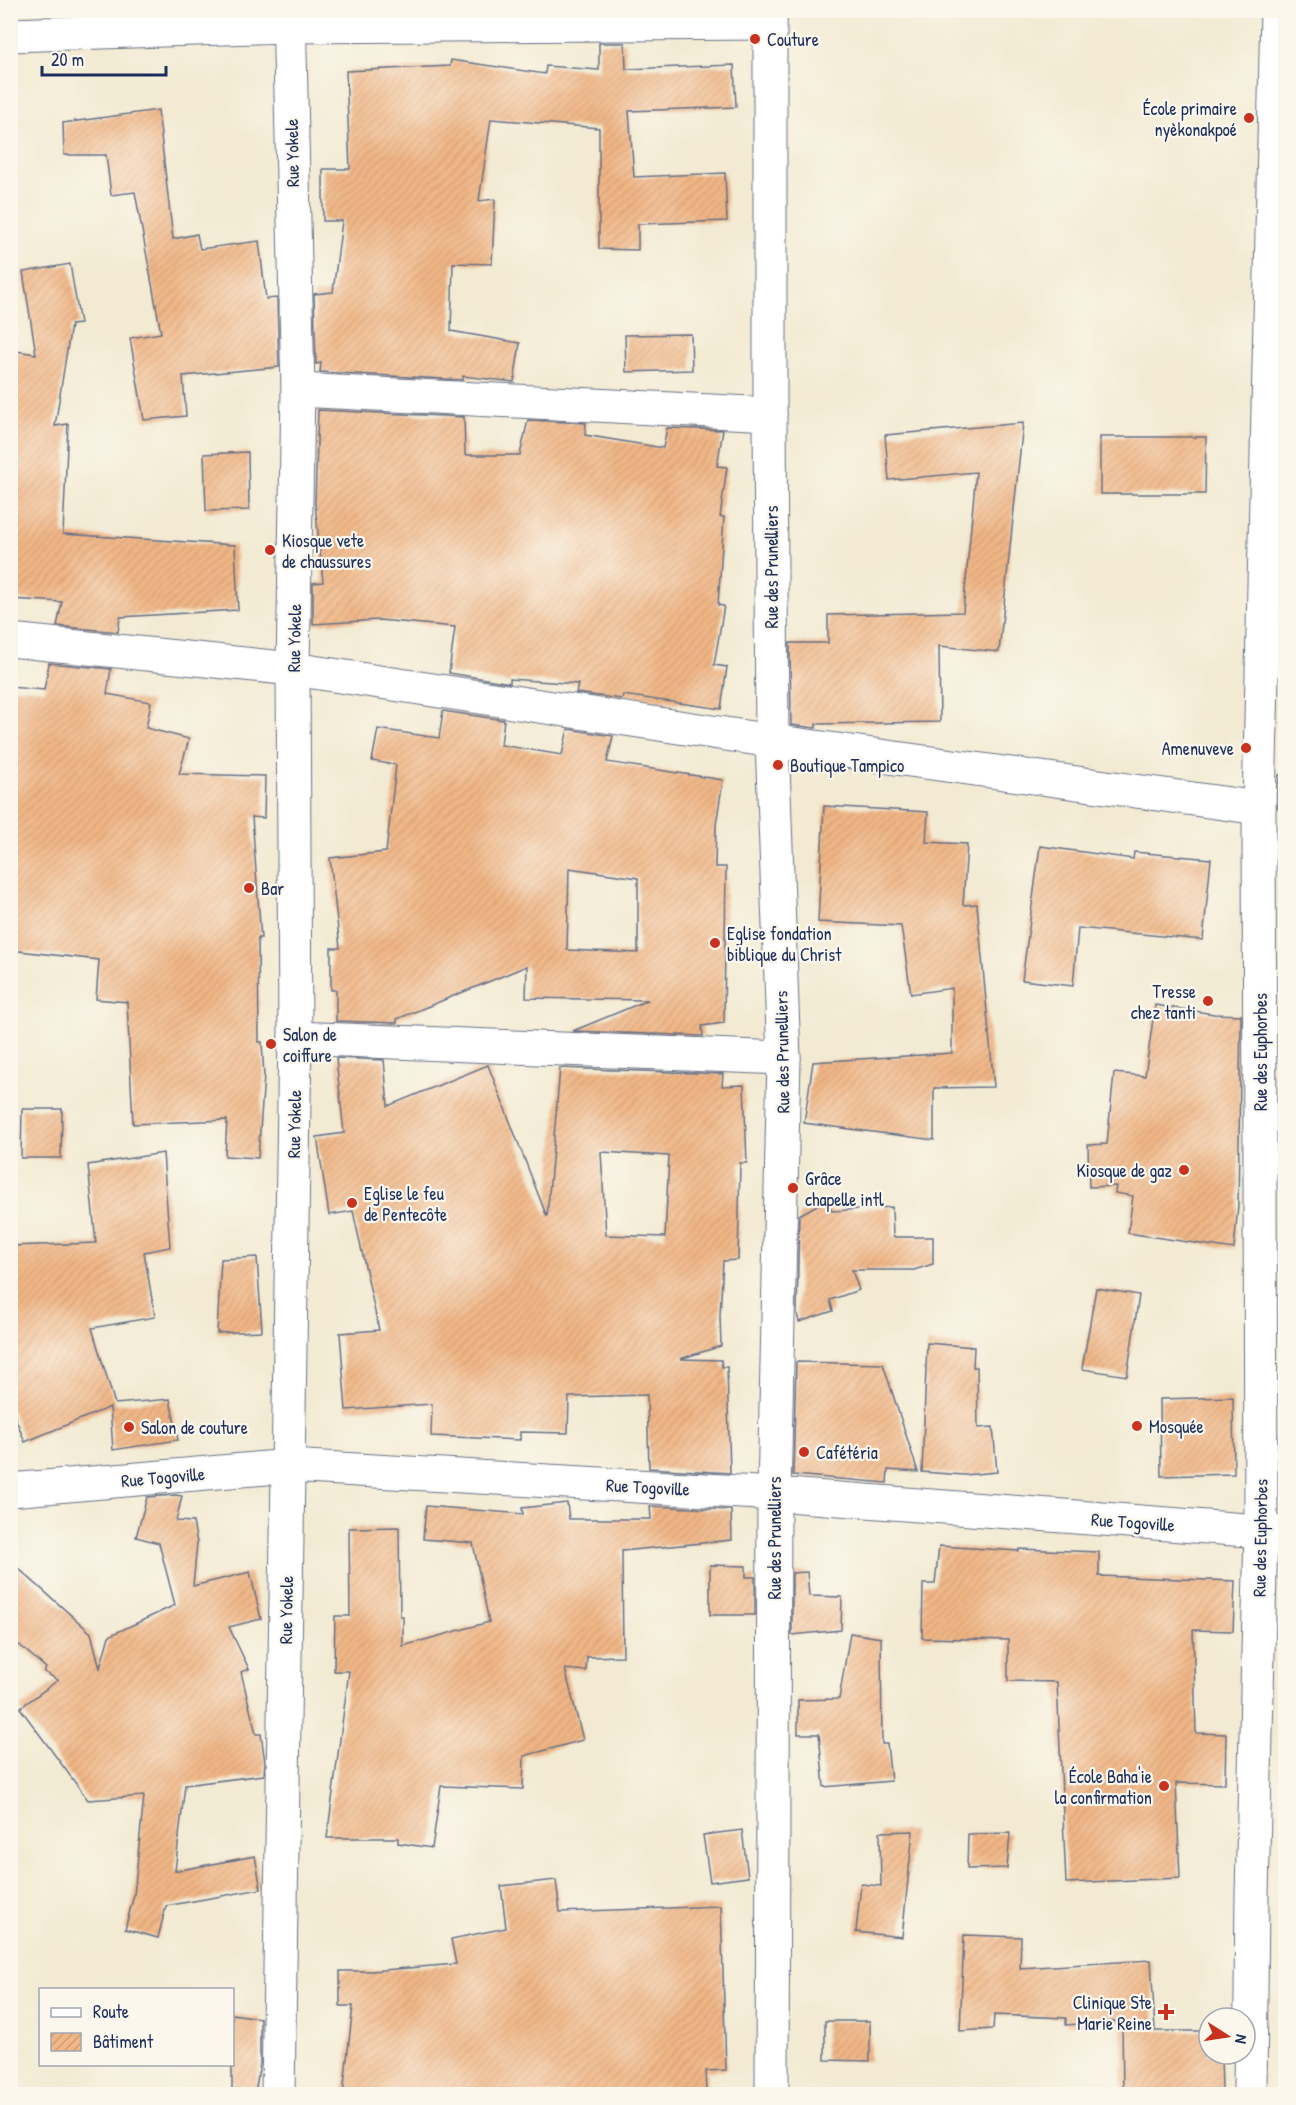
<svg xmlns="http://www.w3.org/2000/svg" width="1296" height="2105" font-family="'Patrick Hand',sans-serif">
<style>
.building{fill:url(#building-hatch);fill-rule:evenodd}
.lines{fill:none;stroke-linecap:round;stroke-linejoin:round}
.minor-casing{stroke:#667087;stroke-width:35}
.minor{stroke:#fff;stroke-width:33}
.poi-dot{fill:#c8321e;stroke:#fbf7ec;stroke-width:2}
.labels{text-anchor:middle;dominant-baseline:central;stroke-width:4.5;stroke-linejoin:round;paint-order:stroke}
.poi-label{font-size:18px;fill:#1b2f5e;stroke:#fbf7ec;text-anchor:start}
.street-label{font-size:18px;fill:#1b2f5e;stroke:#fbf7ec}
</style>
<defs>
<pattern id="building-hatch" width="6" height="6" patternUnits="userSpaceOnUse" patternTransform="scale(1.5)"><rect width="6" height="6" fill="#f1b685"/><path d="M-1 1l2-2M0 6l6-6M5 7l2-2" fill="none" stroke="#ce9d75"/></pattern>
</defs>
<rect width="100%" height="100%" fill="#fbf7ec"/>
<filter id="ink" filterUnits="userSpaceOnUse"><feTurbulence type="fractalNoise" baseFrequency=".0167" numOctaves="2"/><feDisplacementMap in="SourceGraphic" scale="12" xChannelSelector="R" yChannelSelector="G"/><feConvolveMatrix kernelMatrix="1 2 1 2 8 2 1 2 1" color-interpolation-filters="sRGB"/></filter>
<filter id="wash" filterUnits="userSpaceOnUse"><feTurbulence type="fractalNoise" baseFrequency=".008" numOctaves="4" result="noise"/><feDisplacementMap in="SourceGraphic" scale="24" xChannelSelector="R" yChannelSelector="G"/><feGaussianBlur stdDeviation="1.35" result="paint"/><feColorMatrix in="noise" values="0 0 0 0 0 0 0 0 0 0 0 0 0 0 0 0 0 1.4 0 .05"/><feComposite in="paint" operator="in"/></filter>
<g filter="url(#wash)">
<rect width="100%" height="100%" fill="#f2ead2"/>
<g id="blocks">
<!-- building -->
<g class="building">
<polygon points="599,43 625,43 626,69 734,65 736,107 629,111 634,177 725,173 727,221 638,224 638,250 599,249 599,128 491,119 479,201 495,199 492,264 453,263 451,331 520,343 514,382 463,376 463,380 320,372 321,363 316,364 314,294 333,292 342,221 323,221 323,169 350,169 346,71 450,66 451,60 545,74 546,66 599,70"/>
<polygon points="158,110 173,239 197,234 200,249 259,241 266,299 277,298 279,367 183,376 186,416 144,420 130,338 161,333 135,192 111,195 106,155 64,155 63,123"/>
<polygon points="70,264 80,324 71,325 55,426 68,424 63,534 235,545 238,610 120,617 118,632 57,626 62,602 10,599 10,380 16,351 36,354 23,272"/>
<polygon points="691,334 692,370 626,372 625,335"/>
<polygon points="318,410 464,417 465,455 520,455 528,420 586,423 585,435 663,448 667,428 723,430 717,466 727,467 720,517 724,517 718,605 724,606 714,665 727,667 721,709 623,695 622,699 576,693 578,684 510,679 510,683 449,673 455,627 379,620 313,624 313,583 323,582 315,503"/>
<polygon points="1023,423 999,652 939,646 940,722 816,724 816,728 791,725 790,643 828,643 828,615 963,612 976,472 889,480 885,435"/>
<polygon points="1100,437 1206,437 1205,494 1100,494"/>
<polygon points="248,452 249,510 206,511 204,454"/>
<polygon points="49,663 111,669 107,694 151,702 146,728 189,739 179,774 265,776 264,818 252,817 261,938 258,938 259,1042 262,1042 264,1076 258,1158 225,1156 227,1120 133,1124 127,1002 96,999 99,960 10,950 10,687 44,690"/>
<path d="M443 711 504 720 501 745 562 755 568 729 613 736 607 762 723 780 716 825 715 867H726L724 1023 702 1026 703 1036 573 1031 648 1000 526 998 527 966 397 1019V1023L336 1021V990H331V948H340L330 858 386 852 396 765 372 761 378 729 439 738ZM569 868 638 878V953L567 950Z"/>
<polygon points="1286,774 1286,810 1278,808 1279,775"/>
<polygon points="824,806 928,812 926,842 967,844 963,905 977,904 994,1087 934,1088 934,1140 804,1123 813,1062 952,1053 952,988 911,994 901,926 818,922"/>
<polygon points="1040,846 1133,859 1134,852 1211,859 1203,940 1078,928 1073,986 1022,980"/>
<polygon points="1155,1005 1214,1014 1241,1015 1238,1205 1234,1249 1128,1233 1133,1196 1115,1193 1116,1186 1089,1187 1088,1145 1107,1144 1114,1073 1145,1076"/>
<path d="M336 1058 384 1060 388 1106 488 1065 547 1217 560 1068 723 1074 722 1086 744 1085 747 1163H740L738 1260 723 1261 720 1316 721 1346 680 1359 721 1360 722 1367H727L730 1473 649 1468 647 1395 569 1397 568 1433 520 1432V1440L431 1436 432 1404 346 1410 340 1333 379 1330 353 1211 329 1215 317 1137 344 1133ZM601 1152 669 1156 665 1237 606 1235Z"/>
<polygon points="22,1109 62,1109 61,1158 21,1158"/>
<polygon points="163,1153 170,1247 144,1252 155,1317 92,1328 115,1404 170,1399 178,1440 113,1450 110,1407 25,1442 10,1405 10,1246 96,1243 88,1165"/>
<polygon points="826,1200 832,1211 892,1207 893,1237 933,1237 933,1264 914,1270 852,1270 859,1290 830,1300 833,1311 799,1322 797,1313 799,1215"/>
<polygon points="257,1257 262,1331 217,1333 221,1259"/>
<polygon points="1096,1288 1139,1295 1127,1376 1082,1369"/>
<polygon points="927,1343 974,1347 973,1367 977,1367 978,1428 993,1427 997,1472 964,1475 922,1472"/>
<polygon points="796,1362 883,1364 918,1472 888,1470 887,1483 793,1475"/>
<polygon points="1233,1397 1234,1474 1161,1476 1160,1399"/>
<polygon points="176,1495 182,1496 176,1521 193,1522 197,1543 193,1586 250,1572 261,1619 229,1627 249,1669 241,1672 256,1734 261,1734 265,1762 264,1775 185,1785 175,1871 255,1856 261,1889 166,1906 158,1938 125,1929 134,1895 144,1796 88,1800 20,1708 58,1680 44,1672 46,1668 10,1637 10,1561 91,1633 100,1668 109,1636 175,1605 159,1543 136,1537 147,1497"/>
<polygon points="567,1503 569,1519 651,1519 650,1506 731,1510 732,1540 622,1551 623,1656 587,1657 586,1671 565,1669 583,1740 524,1756 523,1789 441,1786 432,1848 398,1843 398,1838 327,1838 349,1671 334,1671 335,1616 350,1616 349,1528 399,1527 400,1616 403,1616 403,1646 489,1622 473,1543 423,1539 426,1506 523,1514 522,1508"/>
<polygon points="939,1546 1019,1551 1019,1549 1099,1552 1099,1576 1235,1581 1233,1631 1193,1630 1196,1733 1226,1734 1225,1784 1176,1783 1180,1878 1066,1883 1057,1682 1008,1681 1008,1640 922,1638 923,1584 935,1584"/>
<polygon points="710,1565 746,1566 746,1577 755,1577 755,1615 710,1615"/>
<polygon points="807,1572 809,1596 842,1597 841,1630 792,1635 792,1573"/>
<polygon points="850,1633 881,1638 882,1744 887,1744 891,1781 824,1787 819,1734 798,1734 798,1700 839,1699"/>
<polygon points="742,1830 748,1877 710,1882 703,1835"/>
<polygon points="913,1831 902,1937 856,1932 861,1884 881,1886 880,1832"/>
<polygon points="1010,1833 1007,1868 967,1869 968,1834"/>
<polygon points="556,1880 560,1912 721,1906 726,2070 706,2071 707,2094 343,2094 353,2006 340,2006 340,1971 371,1971 456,1964 451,1939 506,1928 501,1886"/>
<polygon points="964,1935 1021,1937 1020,1968 1151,1960 1155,2031 1209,2031 1209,2054 1221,2054 1222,2091 1123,2093 1122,2021 1066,2025 1066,2018 994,2015 993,2029 960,2031"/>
<polygon points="232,2014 260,2018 260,2063 255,2094 232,2094"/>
<polygon points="825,2021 870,2021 870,2061 825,2060"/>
</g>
</g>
</g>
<g filter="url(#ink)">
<use href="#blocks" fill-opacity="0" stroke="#667087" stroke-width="1.5"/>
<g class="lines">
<defs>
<g id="minor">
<polyline points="770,10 770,414 772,741 784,1058 774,1494 772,2094"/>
<polyline points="10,35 289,26 770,23"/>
<polyline points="298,390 770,414"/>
<polyline points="10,640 293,669 772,741 1259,808"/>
<polyline points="295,1038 784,1058"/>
<polyline points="10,1490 289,1466 774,1494 1286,1533"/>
<polyline points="278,2094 295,1038 293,669 298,390 289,10"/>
<polyline points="1250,2094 1252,1894 1261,1532 1259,808 1277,10"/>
</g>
</defs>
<!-- minor casing -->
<use href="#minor" class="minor-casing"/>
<!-- minor -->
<use href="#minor" class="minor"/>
</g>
</g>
<!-- markers -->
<g class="poi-dot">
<circle cx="755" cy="39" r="6"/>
<circle cx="1249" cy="118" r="6"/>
<circle cx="270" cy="550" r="6"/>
<circle cx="1246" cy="748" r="6"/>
<circle cx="778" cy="765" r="6"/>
<circle cx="249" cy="888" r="6"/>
<circle cx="715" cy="943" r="6"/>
<circle cx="1208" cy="1001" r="6"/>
<circle cx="271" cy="1044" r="6"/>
<circle cx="1184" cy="1170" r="6"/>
<circle cx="793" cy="1188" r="6"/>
<circle cx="352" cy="1203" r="6"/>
<circle cx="1137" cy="1426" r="6"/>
<circle cx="129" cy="1427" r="6"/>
<circle cx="804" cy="1452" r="6"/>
<circle cx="1164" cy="1786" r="6"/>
<path d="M1163 2003h6v6h6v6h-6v6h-6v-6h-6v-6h6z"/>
</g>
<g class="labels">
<!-- poi labels -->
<g class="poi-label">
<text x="767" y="39">Couture</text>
<text x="1237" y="108" text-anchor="end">École primaire<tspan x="1237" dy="21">nyèkonakpoé</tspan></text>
<text x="282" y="540">Kiosque vete<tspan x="282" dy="21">de chaussures</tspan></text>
<text x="1234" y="748" text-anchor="end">Amenuveve</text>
<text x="790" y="765">Boutique Tampico</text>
<text x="261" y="888">Bar</text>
<text x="727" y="933">Eglise fondation<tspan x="727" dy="21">biblique du Christ</tspan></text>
<text x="1196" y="991" text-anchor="end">Tresse<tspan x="1196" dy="21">chez tanti</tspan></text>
<text x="283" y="1034">Salon de<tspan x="283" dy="21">coiffure</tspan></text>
<text x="1172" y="1170" text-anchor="end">Kiosque de gaz</text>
<text x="805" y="1178">Grâce<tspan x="805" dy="21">chapelle intl</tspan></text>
<text x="364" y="1193">Eglise le feu<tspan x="364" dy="21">de Pentecôte</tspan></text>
<text x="1149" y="1426">Mosquée</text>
<text x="141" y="1427">Salon de couture</text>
<text x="816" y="1452">Cafétéria</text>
<text x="1152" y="1776" text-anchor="end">École Baha'ie<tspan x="1152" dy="21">la confirmation</tspan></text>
<text x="1152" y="2002" text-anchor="end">Clinique Ste<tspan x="1152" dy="21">Marie Reine</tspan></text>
</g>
<!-- street labels -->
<g class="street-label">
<text transform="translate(292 153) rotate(-91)">Rue Yokele</text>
<text transform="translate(771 567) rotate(-90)">Rue des Prunelliers</text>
<text transform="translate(294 638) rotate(-89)">Rue Yokele</text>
<text transform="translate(782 1052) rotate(-91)">Rue des Prunelliers</text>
<text transform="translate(1260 1052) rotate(-90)">Rue des Euphorbes</text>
<text transform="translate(294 1124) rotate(-89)">Rue Yokele</text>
<text transform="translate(163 1477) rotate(-5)">Rue Togoville</text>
<text transform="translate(648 1487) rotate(3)">Rue Togoville</text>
<text transform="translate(1133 1522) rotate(4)">Rue Togoville</text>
<text transform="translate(774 1538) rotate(-90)">Rue des Prunelliers</text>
<text transform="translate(1260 1538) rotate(-89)">Rue des Euphorbes</text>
<text transform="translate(286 1610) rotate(-89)">Rue Yokele</text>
</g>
</g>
<!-- margin -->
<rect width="1296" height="2105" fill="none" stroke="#fbf7ec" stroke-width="36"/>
<!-- legend -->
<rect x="39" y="1988" width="195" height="78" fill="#fbf7ec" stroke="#a1a7b3" stroke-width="1.5"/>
<rect x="51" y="2008" width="30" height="9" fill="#ffffff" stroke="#a1a7b3" stroke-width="1.5"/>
<text x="93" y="2018" font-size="18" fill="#1b2f5e">Route</text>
<rect x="51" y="2033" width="30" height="18" fill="url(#building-hatch)" stroke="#a1a7b3" stroke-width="1.5"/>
<text x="93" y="2048" font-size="18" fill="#1b2f5e">Bâtiment</text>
<!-- north arrow -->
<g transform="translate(1227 2036) rotate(102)"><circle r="28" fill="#fbf7ec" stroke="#a1a7b3" stroke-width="1.5"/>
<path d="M0-4.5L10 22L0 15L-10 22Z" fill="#c8321e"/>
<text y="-9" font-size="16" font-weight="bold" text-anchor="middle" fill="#1b2f5e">N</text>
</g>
<!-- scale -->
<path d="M42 66v9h124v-9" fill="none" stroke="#1b2f5e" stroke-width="3"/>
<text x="51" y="66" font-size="18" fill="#1b2f5e" stroke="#fbf7ec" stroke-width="4.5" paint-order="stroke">20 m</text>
</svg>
